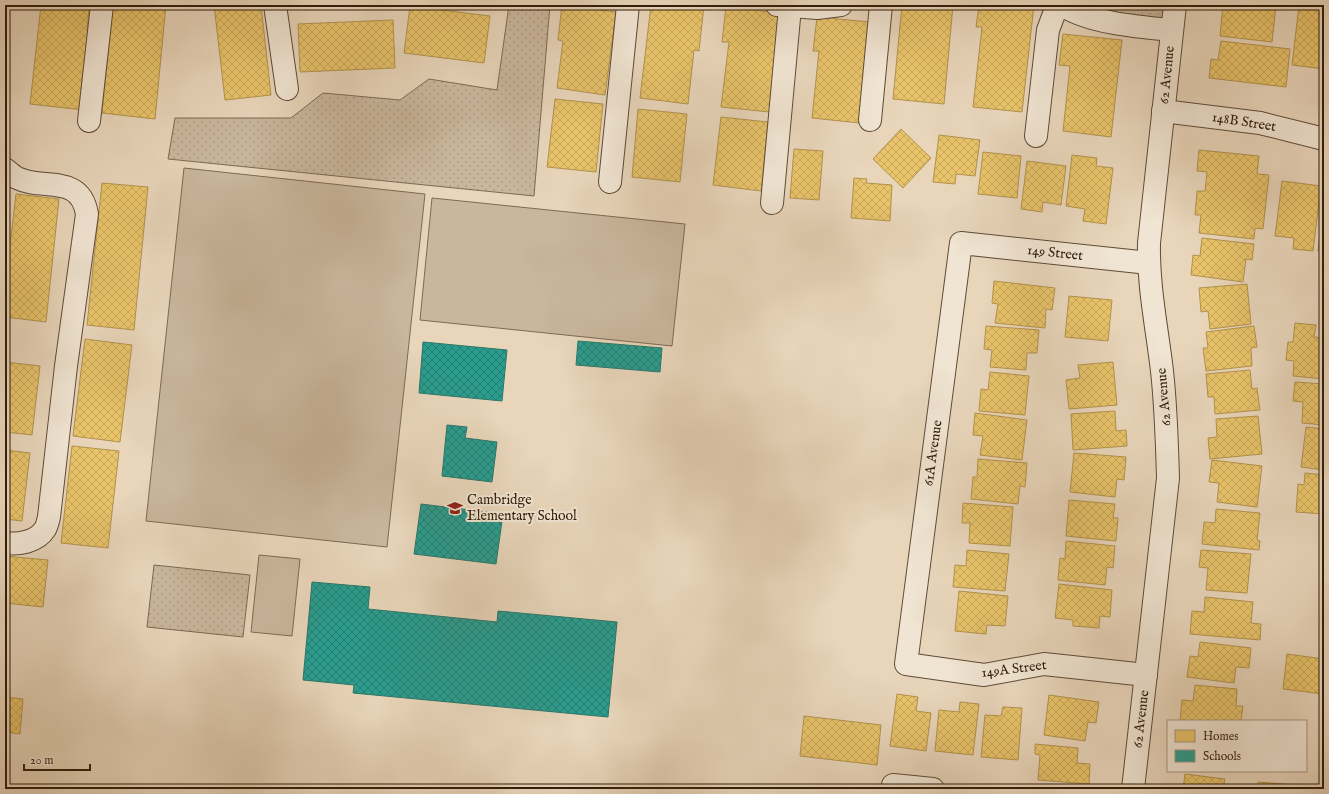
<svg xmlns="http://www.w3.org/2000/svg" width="1329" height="794" font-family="'IM FELL English',serif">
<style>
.grass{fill:#c9b69c;stroke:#7c6a54}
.park{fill:url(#park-dots);stroke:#7c6a54}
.homes{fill:url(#homes-cross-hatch);stroke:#b2924e}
.schools{fill:url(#schools-cross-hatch);stroke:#2c7767}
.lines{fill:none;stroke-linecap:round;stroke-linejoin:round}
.minor-casing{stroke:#5e4b37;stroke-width:24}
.minor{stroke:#f0e4d2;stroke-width:22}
.labels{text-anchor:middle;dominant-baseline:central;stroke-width:4;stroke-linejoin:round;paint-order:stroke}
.street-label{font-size:14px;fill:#301d0b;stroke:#f0e4d2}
.poi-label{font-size:14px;fill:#301d0b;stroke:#f0e4d2;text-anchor:start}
</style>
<defs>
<pattern id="park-dots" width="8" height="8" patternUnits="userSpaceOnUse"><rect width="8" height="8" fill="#c9b69c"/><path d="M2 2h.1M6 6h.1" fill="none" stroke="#ad9c85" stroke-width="1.8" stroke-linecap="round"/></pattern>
<pattern id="homes-cross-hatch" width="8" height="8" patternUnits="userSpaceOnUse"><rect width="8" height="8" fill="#e9c46a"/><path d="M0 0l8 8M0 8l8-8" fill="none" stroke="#c8a85b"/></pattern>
<pattern id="schools-cross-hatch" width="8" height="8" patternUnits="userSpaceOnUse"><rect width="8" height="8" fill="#2a9d8f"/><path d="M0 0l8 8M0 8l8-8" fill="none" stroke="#247f73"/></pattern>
</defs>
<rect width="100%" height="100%" fill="#e8d5ba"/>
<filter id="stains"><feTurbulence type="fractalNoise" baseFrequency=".005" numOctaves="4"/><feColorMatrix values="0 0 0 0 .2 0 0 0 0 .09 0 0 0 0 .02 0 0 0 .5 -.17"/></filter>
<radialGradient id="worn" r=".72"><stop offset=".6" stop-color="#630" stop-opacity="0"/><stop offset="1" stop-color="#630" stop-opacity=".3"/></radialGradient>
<!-- grass -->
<g class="grass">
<polygon points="184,168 425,194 387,547 146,521"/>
<polygon points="432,198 685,224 672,346 420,320"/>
<polygon points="259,555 300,559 292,636 251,632"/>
</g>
<!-- park -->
<g class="park">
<polygon points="509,5 550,5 534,196 168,159 175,118 291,118 323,93 400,100 429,79 497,90"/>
<polygon points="1071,5 1169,5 1167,24"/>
<polygon points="154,565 250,575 243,637 147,627"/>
</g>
<!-- homes -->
<g class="homes">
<polygon points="41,5 64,5 89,8 87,30 92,31 88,70 83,70 81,94 86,94 84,110 30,104"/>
<polygon points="113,5 166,5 155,119 102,113"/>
<polygon points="214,5 261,5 271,95 225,100"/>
<polygon points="562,5 616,12 605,95 557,88 563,41 558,40"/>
<polygon points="651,5 704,5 699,51 694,50 688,104 640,98"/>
<polygon points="902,5 953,5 944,104 893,99"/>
<polygon points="979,5 1034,5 1022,112 973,107 982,27 976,27"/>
<polygon points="1223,5 1276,5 1272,42 1220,36"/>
<polygon points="1299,5 1321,5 1321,8 1324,9 1324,69 1292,65"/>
<polygon points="410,6 490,16 484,63 404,53"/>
<polygon points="726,7 780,13 769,112 721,107 729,42 722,42"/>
<polygon points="817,17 871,22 860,123 812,118 819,51 813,51"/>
<polygon points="393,20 395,68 300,72 298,24"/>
<polygon points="1063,34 1122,40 1111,137 1063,131 1070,66 1059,65"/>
<polygon points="1221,41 1290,49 1286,87 1209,78 1211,59 1218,60"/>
<polygon points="555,99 603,104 596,172 547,167"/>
<polygon points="638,109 687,114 680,182 632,177"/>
<polygon points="721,117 768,122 761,191 713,185"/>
<polygon points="901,129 931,158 903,188 873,159"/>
<polygon points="939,135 980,140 975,176 956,174 955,184 933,182"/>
<polygon points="794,149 823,151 819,200 790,198"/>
<polygon points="1199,150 1259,156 1257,174 1269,175 1263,229 1255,228 1254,239 1199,233 1201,215 1195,215 1197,191 1205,191 1207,172 1197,171"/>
<polygon points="983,152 1021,156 1017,198 978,194"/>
<polygon points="1072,155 1097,158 1096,166 1113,168 1106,224 1083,221 1085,209 1066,206"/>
<polygon points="1027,161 1066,166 1061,205 1043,202 1042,212 1021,209"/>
<polygon points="854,178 867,179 866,183 892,185 890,221 851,218"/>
<polygon points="1282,181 1321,186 1313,251 1293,249 1294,238 1275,236"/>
<polygon points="102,183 148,187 134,330 87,325"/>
<polygon points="16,194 59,199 46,322 5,317 5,288"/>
<polygon points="1324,199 1324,251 1318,251"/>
<polygon points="1202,238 1254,244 1252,260 1246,259 1243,282 1191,275 1193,255 1200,256"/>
<polygon points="994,281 1055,288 1052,310 1046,309 1045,328 995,323 998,304 992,303"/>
<polygon points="1247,284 1251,324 1210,329 1208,311 1201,312 1199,288"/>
<polygon points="1069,296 1112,300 1108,341 1065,337"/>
<polygon points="1295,323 1316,325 1314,337 1324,338 1324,379 1293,376 1294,361 1286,360 1288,342 1293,342"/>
<polygon points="986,326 1039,330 1037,353 1027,353 1026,370 990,367 992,350 984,349"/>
<polygon points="1254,326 1257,347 1251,348 1252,366 1206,371 1203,348 1208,348 1206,332"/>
<polygon points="85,339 132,345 120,442 73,436"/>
<polygon points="5,362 40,366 32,435 5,432"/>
<polygon points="1113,362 1117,405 1069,409 1066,380 1080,378 1078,365"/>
<polygon points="1250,370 1252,389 1257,388 1260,410 1215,414 1214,397 1208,397 1206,374"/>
<polygon points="990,372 1029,376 1025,415 979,411 981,389 988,390"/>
<polygon points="1295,382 1324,384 1324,425 1302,423 1303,402 1293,401"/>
<polygon points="1115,411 1116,431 1126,430 1127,446 1073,450 1071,414"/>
<polygon points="975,413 1027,420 1022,460 980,455 983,436 973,435"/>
<polygon points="1258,416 1262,454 1210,459 1208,438 1217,437 1216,419"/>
<polygon points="1306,427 1324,429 1324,470 1301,467"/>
<polygon points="72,446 119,451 108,548 61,543"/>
<polygon points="5,450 30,453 22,521 5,519"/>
<polygon points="1074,453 1126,457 1124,480 1117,479 1115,497 1070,492"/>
<polygon points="978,459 1027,463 1025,487 1020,486 1018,504 971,499 973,477 977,477"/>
<polygon points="1212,460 1262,466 1257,507 1217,502 1219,483 1209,482"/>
<polygon points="1305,473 1324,475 1324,514 1296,512 1298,484 1304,485"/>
<polygon points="1069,500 1115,504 1113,518 1118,518 1116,541 1066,536"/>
<polygon points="963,503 1013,507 1010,546 969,543 970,523 962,523"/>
<polygon points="1216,509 1260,513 1257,540 1260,541 1259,550 1202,544 1204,522 1215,523"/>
<polygon points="1066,541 1115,546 1113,568 1107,567 1105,585 1058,580 1060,558 1065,559"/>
<polygon points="967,550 1009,554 1005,591 953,587 955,565 966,566"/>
<polygon points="1201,550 1251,554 1247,593 1206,590 1208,568 1199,567"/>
<polygon points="5,556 48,560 43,607 5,603"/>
<polygon points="1059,584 1112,590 1110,617 1100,616 1099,628 1073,626 1073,620 1055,618"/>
<polygon points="959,591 1008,596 1005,626 987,625 986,634 955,631"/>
<polygon points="1205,597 1253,602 1251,623 1261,624 1260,640 1190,634 1192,611 1204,612"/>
<polygon points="1200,642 1251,648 1249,668 1236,667 1234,683 1187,677 1190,656 1198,657"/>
<polygon points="1287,654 1324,659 1323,694 1283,689"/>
<polygon points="1195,685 1237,689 1236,706 1243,706 1241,721 1180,721 1182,700 1193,701"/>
<polygon points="897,694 918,697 916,711 931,713 926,751 890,746"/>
<polygon points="1049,695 1099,702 1096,723 1088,722 1085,741 1044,735"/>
<polygon points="5,697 23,699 20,734 5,732"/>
<polygon points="960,702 979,704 973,755 935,751 939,710 959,712"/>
<polygon points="1003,707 1022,708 1018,760 981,757 985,715 1001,716"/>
<polygon points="804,716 881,725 877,765 800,756"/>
<polygon points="1035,744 1078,748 1077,763 1090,764 1089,784 1038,780 1040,755 1035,754"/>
<polygon points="1185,774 1225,779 1223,789 1173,789 1173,787 1183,789"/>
<polygon points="1258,782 1309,786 1309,789 1257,789"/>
</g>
<!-- schools -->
<g class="schools">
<polygon points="578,341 662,348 660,372 576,365"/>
<polygon points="423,342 507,350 502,401 419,393"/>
<polygon points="447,425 467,427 465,438 497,442 492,482 442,476"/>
<polygon points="421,504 503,514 496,564 414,554"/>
<polygon points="312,582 370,587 368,609 497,622 498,611 617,622 608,717 353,693 354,685 303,680"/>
</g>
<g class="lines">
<defs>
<g id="minor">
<polyline points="275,5 287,89"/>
<polyline points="777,5 817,8 841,5"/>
<path d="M1062 5C1089 23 1139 27 1172 30"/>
<polyline points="1163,111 1260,123 1324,139"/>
<polyline points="870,120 881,5"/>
<polyline points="89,121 102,5"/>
<polyline points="1036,136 1048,30 1054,14 1060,5"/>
<path d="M5 169C9 172 13 176 17 178 43 191 80 173 87 214L66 366 49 517C48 521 47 526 45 529 37 542 18 545 5 543"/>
<polyline points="610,182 628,5"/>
<polyline points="772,203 790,7"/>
<polyline points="1146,675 1044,664 984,675 906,664 961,243 1149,263"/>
<polyline points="893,785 933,789"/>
<path d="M1133 789 1168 478C1167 442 1166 407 1162 371 1157 328 1148 286 1149 243L1175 5"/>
</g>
</defs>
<!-- minor casing -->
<use href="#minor" class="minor-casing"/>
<!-- minor -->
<use href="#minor" class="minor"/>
</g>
<!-- icons -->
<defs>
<symbol id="school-bare" viewBox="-9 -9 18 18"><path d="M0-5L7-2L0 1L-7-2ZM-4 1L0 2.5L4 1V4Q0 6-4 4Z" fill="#8f2418" stroke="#f0e4d2" stroke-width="2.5" paint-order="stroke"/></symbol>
</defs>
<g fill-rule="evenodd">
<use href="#school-bare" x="444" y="497" width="22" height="22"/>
</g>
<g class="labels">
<!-- street labels -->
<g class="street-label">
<text transform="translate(1167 75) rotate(-84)">62 Avenue</text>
<text transform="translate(1244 122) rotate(9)">148B Street</text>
<text transform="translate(1055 253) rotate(6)">149 Street</text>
<text transform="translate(1164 397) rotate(-95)">62 Avenue</text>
<text transform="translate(933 453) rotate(-82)">61A Avenue</text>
<text transform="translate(1014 669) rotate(-7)">149A Street</text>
<text transform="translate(1141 719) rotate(-83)">62 Avenue</text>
</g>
<!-- poi labels -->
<g class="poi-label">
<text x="467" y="500">Cambridge<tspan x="467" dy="16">Elementary School</tspan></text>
</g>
</g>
<!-- margin -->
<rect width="1329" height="794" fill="none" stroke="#e8d5ba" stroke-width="20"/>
<rect x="6" y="6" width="1317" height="782" fill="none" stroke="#301d0b" stroke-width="2"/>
<rect x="10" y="10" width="1309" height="774" fill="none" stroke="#301d0b"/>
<!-- legend -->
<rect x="1167" y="720" width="140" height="52" fill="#f0e4d2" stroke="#a39482"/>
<rect x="1175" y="730" width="20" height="12" fill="#e9c46a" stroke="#a39482"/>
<text x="1203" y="740" font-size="12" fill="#301d0b">Homes</text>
<rect x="1175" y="750" width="20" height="12" fill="#2a9d8f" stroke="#a39482"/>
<text x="1203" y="760" font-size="12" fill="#301d0b">Schools</text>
<!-- scale -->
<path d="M24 764v6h66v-6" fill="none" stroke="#301d0b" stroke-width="2"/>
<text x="30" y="764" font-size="12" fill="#301d0b" stroke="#f0e4d2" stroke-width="3" paint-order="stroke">20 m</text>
<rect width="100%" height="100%" filter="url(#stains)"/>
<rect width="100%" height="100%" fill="url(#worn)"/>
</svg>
